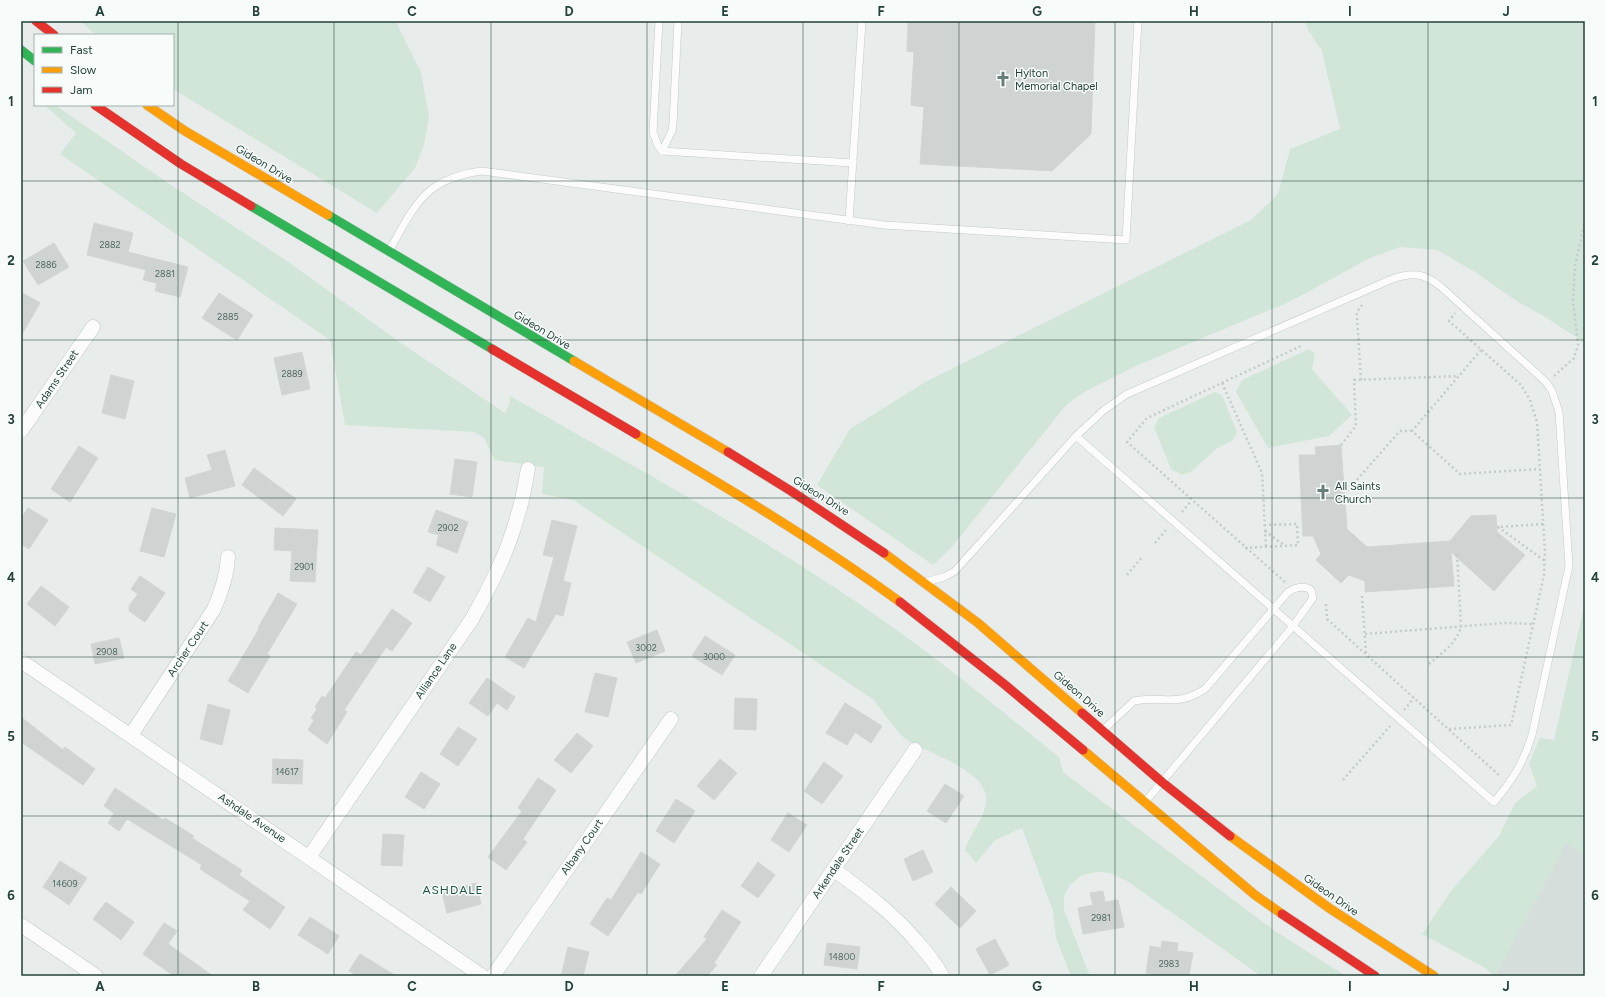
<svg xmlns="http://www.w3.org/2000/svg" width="1606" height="997" font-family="Figtree,sans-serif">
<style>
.built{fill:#d6dedb}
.green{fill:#d1e6d8}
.building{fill:#cfd4d2;stroke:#d1d6d4}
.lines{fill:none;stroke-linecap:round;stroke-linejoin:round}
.lane-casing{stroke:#c5cac8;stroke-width:8}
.street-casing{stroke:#c5cac8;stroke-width:15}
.fast-casing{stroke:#c3cbc8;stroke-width:10}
.slow-casing{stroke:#c3cbc8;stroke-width:10}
.jam-casing{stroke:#c3cbc8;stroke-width:10}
.path{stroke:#c3ccca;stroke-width:2.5;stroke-dasharray:2 3;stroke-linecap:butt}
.lane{stroke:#fcfcfc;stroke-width:7}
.street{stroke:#fcfcfc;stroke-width:14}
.fast{stroke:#30b455;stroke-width:9}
.slow{stroke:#ff9f0a;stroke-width:9}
.jam{stroke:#e5322d;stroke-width:9}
.grid{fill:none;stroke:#24423a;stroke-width:1;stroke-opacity:0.55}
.labels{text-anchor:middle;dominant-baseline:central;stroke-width:3;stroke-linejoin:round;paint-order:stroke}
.number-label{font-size:9px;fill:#506761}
.poi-label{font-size:11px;fill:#24423a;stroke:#f7fbf9;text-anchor:start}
.street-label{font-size:11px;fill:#24423a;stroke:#f7fbf9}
.neighbourhood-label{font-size:12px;letter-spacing:1px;fill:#1f5548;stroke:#f7fbf9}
.neatline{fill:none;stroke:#24423a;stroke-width:1.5}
.grid-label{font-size:13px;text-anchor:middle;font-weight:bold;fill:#24423a}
</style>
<rect width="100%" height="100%" fill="#e8edeb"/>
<!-- built -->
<polygon class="built" points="1566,843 1585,854 1585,976 1495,976"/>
<!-- green -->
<g class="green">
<polygon points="80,21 397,21 399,28 421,72 429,117 424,144 415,168 377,213 173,89 173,35 96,35"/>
<polygon points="1305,21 1585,21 1585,343 1542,315 1518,302 1475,272 1437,250 1400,247 1370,258 1289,302 1136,366 1086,391 1067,404 950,549 933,565 817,485 850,429 927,381 1251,220 1278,194 1290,149 1340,129 1322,51 1308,30"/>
<path d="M44 105H55L165 181 284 259 401 343 505 413 509 404 510 396C636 468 765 537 884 621 944 663 1001 711 1059 757L1063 772 1275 931 1346 976H1261L1127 881 1110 873 1097 872 1082 875 1070 885 1064 896V910L1090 976H1071L1056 938 1053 911 1022 828 995 840 976 863 965 850C970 833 985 819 986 800 988 768 921 753 902 736 892 726 883 712 874 700L573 500 542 494 544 467 495 460 484 438 474 432 345 425 330 340 60 154 76 133Z"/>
<polygon points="1309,349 1315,353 1312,369 1352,415 1329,436 1268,448 1236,392 1242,380"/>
<polygon points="1215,392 1222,395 1237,432 1233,440 1216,449 1192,471 1182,475 1171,469 1154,427 1159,418"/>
<polygon points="1585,602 1585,854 1566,844 1495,976 1494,976 1485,968 1422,934 1451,891 1499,836 1515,803 1537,786 1529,763 1540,738 1554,740"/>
</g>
<!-- building -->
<g class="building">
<polygon points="908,21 1095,21 1091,134 1052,171 920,164 924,107 911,105 914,52 907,51"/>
<polygon points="94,223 133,233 128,252 188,267 180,297 155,291 157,283 143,280 146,270 87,255"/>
<polygon points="54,243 69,267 38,285 23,261"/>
<polygon points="21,292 40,303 21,336"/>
<polygon points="219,293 253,315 237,340 202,318"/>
<polygon points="302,352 310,389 282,395 274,358"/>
<polygon points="111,375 134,381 125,419 102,413"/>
<polygon points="1341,445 1347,529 1367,547 1450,541 1471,516 1496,515 1497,532 1525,555 1494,591 1451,552 1454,586 1365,592 1365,581 1349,575 1341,583 1316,560 1321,554 1313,536 1303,536 1299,455 1316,455 1315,447"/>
<polygon points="79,446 98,458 70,502 51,489"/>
<polygon points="225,450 235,486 190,498 185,478 212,470 207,455"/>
<polygon points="455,459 477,462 472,497 450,494"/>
<polygon points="254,468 296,499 283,516 242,485"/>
<polygon points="28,508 48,520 29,549 21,544 21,518"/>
<polygon points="152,508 176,514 164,557 140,551"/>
<polygon points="436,510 468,522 457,553 436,545 439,535 428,532"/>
<polygon points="552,520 577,526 563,581 571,583 563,616 556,614 524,668 505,657 528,618 536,622 554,557 543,555"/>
<polygon points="275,528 318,530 315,582 290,581 292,551 274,550"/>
<polygon points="428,567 445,577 430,602 413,592"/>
<polygon points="140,576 165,593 145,622 129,611 129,606 138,594 131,589"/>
<polygon points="41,586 69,607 55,626 27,604"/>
<polygon points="278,593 297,604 267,654 270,656 248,693 228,681 259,629 258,628"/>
<polygon points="392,609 412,623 392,651 386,647 344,710 347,712 327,744 308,730 314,720 311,718 317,709 315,707 322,696 325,698 356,652 361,655"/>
<polygon points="657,630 665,651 636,663 627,642"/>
<polygon points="705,636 735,655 722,675 692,656"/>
<polygon points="119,638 124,658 95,664 91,644"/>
<polygon points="595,673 617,678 608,717 585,712"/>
<polygon points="487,678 515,697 507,710 497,703 488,716 469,703"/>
<polygon points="735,698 757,699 756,730 734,729"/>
<polygon points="845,703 882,726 871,743 855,732 847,745 826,733"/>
<polygon points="208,704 230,710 222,745 200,739"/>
<polygon points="21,717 63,750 65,747 95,769 83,785 21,742"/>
<polygon points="458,727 477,739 458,766 440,754"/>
<polygon points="577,733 593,746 571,773 554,760"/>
<polygon points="273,759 303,760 302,784 272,783"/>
<polygon points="720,759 737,773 714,800 697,786"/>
<polygon points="824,762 843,776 822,804 804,791"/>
<polygon points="421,772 440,784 424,809 405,797"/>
<polygon points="538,778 556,790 523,839 527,842 506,870 488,857 522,811 518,808"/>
<polygon points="945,784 964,796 946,823 927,811"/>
<polygon points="115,788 163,820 165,818 194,836 192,838 242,870 239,875 285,907 270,929 243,910 250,901 200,869 202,865 127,819 119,831 108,823 114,813 104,806"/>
<polygon points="676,799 695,811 674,843 656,831"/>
<polygon points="788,813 807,825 789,852 771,840"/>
<polygon points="383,834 404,835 402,866 381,865"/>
<polygon points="923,850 933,872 913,881 904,859"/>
<polygon points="641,852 660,864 641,894 638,892 608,936 590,924 607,898 611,900"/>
<polygon points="60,861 87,878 69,905 43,887"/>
<polygon points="758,862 775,875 758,898 741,886"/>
<polygon points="476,883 481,904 447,913 442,892"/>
<polygon points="951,887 976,911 960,928 935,904"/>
<polygon points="1103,891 1105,902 1118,900 1124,927 1083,934 1078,908 1093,905 1090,893"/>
<polygon points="106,902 134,922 121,940 93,919"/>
<polygon points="722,910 741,922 714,963 717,965 707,976 675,976 707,939 704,937"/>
<polygon points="310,917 339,936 328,954 298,935"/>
<polygon points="164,923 177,931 168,944 213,976 174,976 143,954"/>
<polygon points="995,939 1009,965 990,975 976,949"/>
<polygon points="1162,941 1178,943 1177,951 1193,953 1189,976 1163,976 1146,973 1150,946 1161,948"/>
<polygon points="827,943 860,947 857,969 824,965"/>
<polygon points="568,947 589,952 583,976 561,976"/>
<polygon points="360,954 396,976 357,976 349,971"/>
</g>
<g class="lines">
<defs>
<g id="lane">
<polyline points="659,21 653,132 658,146 662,151 853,163"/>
<polyline points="662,151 672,131 673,124 678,21"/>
<polyline points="849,221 862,21"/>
<path d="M389 251C415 205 425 178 482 171L884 225 1126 240 1138 21"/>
<path d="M929 581 944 577 955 571 1076 436 1104 410 1127 394 1392 279C1413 272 1423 273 1440 286L1546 382 1552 391 1559 412 1569 566 1532 735C1524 762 1512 781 1494 802L1076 436"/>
<path d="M1103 730 1134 701C1163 695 1175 708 1205 689L1288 592C1295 588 1304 585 1311 590L1313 598 1293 626 1145 802"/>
</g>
<g id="street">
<polyline points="21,431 93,327"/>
<polyline points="21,661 482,976"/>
<path d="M131 735 214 609C222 591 227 576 228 557"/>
<path d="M309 857 472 619C491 585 508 552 518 514 523 500 525 484 528 469"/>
<path d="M834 870C865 892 894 914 919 944 927 953 937 965 942 976"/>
<polyline points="21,925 96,976"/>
<polyline points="493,976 671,719"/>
<polyline points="761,976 915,750"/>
</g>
<g id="fast">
<polyline points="21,50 35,61"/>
<polyline points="251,206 492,349"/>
<polyline points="328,215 574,361"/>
</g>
<g id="slow">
<polyline points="147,105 185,131 328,215"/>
<polyline points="574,361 728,452"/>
<path d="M636 434C726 487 815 540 900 602"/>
<polyline points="884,553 978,623 1082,713"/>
<polyline points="1083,750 1255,895 1282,914"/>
<polyline points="1230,836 1329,908 1434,976"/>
</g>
<g id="jam">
<polyline points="36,21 54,35"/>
<polyline points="95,105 181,164 251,206"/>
<polyline points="492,349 636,434"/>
<polyline points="728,452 791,491 884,553"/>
<polyline points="900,602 1004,684 1083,750"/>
<polyline points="1082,713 1163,783 1230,836"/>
<polyline points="1282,914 1375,976"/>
</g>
</defs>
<!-- lane casing -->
<use href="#lane" class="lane-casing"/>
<!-- street casing -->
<use href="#street" class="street-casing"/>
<!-- fast casing -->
<use href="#fast" class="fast-casing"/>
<!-- slow casing -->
<use href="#slow" class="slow-casing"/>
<!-- jam casing -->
<use href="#jam" class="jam-casing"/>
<!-- path -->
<g class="path">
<polyline points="1481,350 1412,431 1460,474 1540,469"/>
<polyline points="1554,376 1574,358 1578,345 1573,300 1575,266 1585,220"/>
<polyline points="1361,380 1357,317 1357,312 1362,305"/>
<polyline points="1222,383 1262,473 1266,547"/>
<polyline points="1341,445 1356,426 1354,380 1459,376"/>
<polyline points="1347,491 1400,431 1412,431"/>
<polyline points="1182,512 1191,501"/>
<polyline points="1543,524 1498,527 1545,561"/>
<polyline points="1265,531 1285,546"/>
<polyline points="1155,543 1166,530"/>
<polyline points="1245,548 1298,545 1297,524 1265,525"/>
<polyline points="1127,575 1143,556"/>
<polyline points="1285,582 1127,442 1147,418 1303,345"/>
<polyline points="1362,596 1366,654"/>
<polyline points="1326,604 1327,619 1501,777"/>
<polyline points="1365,634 1504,623 1533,624"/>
<path d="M1429 664C1442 652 1457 644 1461 626L1457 554"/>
<polyline points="1404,710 1414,698"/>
<polyline points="1449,729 1511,725 1544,575 1545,552 1537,422 1530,400 1521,385 1449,321 1455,313"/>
<polyline points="1343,780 1390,726"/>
</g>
<!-- lane -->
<use href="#lane" class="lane"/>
<!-- street -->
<use href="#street" class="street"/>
<!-- fast -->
<use href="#fast" class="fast"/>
<!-- slow -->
<use href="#slow" class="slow"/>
<!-- jam -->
<use href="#jam" class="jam"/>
</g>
<!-- grid -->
<path class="grid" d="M178 21V976M334 21V976M491 21V976M647 21V976M803 21V976M959 21V976M1115 21V976M1272 21V976M1428 21V976M21 181H1585M21 340H1585M21 498H1585M21 657H1585M21 816H1585"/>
<!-- icons -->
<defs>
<symbol id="church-bare" viewBox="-9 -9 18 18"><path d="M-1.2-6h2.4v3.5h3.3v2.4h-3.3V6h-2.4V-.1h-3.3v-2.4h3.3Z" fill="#697e78" stroke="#f7fbf9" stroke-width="2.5" paint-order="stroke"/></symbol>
</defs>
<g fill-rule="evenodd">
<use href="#church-bare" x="992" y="68" width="22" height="22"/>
<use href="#church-bare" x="1312" y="481" width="22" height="22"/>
</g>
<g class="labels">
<!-- number labels -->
<g class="number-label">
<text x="110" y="244">2882</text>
<text x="46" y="264">2886</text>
<text x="165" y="273">2881</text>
<text x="228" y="316">2885</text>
<text x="292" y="373">2889</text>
<text x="448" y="527">2902</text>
<text x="304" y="566">2901</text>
<text x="646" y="647">3002</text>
<text x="107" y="651">2908</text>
<text x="714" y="656">3000</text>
<text x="287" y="771">14617</text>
<text x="65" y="883">14609</text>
<text x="1101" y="917">2981</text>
<text x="842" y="956">14800</text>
<text x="1169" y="963">2983</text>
</g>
<!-- poi labels -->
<g class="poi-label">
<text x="1015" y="73">Hylton<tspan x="1015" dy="13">Memorial Chapel</tspan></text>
<text x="1335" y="486">All Saints<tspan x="1335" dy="13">Church</tspan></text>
</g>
<!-- street labels -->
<g class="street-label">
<text transform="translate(264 164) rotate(31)">Gideon Drive</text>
<text transform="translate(542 330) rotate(31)">Gideon Drive</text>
<text transform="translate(57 379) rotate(-56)">Adams Street</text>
<text transform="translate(821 496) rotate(32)">Gideon Drive</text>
<text transform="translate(188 649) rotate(-56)">Archer Court</text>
<text transform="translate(436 671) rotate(-56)">Alliance Lane</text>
<text transform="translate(1079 694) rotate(41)">Gideon Drive</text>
<text transform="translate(252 818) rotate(34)">Ashdale Avenue</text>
<text transform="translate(582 847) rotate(-55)">Albany Court</text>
<text transform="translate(838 863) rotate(-56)">Arkendale Street</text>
<text transform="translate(1331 895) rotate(35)">Gideon Drive</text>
</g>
<!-- neighbourhood labels -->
<g class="neighbourhood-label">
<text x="453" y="890">ASHDALE</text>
</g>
</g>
<!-- border -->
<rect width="1606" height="997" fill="none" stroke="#f7fbf9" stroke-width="44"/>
<!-- legend -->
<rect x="34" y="34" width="140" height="72" fill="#f7fbf9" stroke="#a3b1ad"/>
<rect x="42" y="47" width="20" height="6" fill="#30b455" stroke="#a3b1ad"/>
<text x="70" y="54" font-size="12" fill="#24423a">Fast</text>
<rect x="42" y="67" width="20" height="6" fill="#ff9f0a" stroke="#a3b1ad"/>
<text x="70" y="74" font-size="12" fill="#24423a">Slow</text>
<rect x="42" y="87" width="20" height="6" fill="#e5322d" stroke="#a3b1ad"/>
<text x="70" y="94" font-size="12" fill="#24423a">Jam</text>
<rect x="22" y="22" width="1562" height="953" class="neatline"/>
<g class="grid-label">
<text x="100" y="16">A</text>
<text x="256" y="16">B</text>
<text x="412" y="16">C</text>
<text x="569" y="16">D</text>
<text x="725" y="16">E</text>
<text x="881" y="16">F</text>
<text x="1037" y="16">G</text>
<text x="1194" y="16">H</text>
<text x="1350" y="16">I</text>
<text x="1506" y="16">J</text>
<text x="11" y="106">1</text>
<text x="1595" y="106">1</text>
<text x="11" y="265">2</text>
<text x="1595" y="265">2</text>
<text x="11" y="424">3</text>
<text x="1595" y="424">3</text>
<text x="11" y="582">4</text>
<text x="1595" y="582">4</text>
<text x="11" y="741">5</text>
<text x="1595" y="741">5</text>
<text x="11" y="900">6</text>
<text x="1595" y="900">6</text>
<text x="100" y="991">A</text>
<text x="256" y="991">B</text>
<text x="412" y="991">C</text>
<text x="569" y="991">D</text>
<text x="725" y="991">E</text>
<text x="881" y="991">F</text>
<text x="1037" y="991">G</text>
<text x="1194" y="991">H</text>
<text x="1350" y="991">I</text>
<text x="1506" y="991">J</text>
</g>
</svg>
